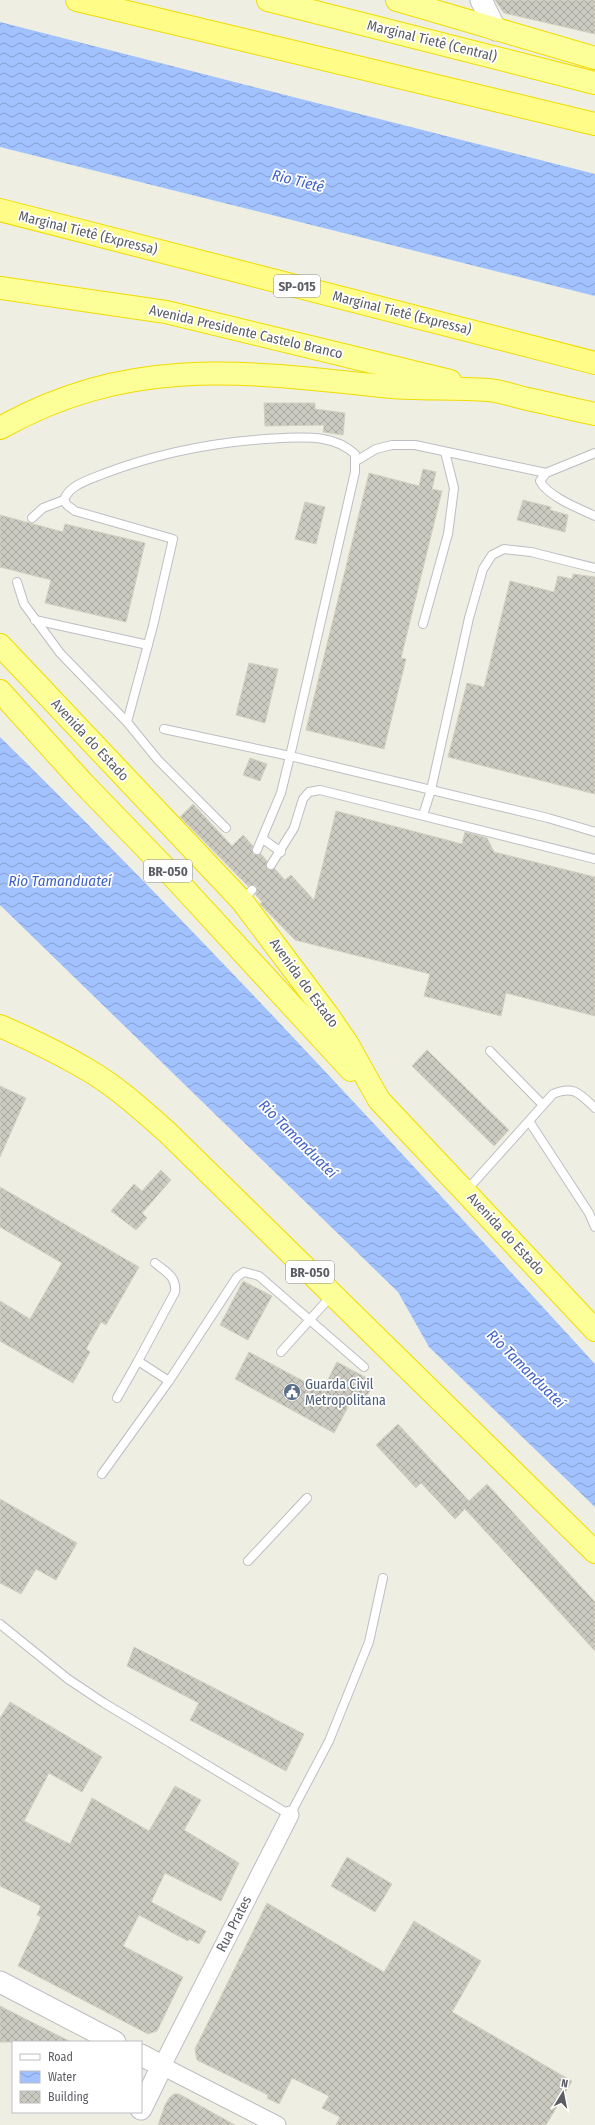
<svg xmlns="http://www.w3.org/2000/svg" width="595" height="2125" font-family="'Fira Sans Condensed',sans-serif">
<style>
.water{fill:url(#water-waves)}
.building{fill:url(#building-cross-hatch);stroke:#d3d1c0}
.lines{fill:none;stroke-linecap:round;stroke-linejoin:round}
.service-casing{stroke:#bdbec4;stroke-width:10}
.minor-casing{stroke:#bdbec4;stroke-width:19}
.tertiary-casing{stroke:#bdbec4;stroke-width:23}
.trunk-casing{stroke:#f0dc00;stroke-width:24}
.motorway-casing{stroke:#f0dc00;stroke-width:24}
.service{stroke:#fff;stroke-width:8}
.minor{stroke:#fff;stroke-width:17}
.tertiary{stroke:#fff;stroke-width:21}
.trunk{stroke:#fcfe97;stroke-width:22}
.motorway{stroke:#fffc88;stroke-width:22}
.labels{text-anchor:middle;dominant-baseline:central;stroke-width:3.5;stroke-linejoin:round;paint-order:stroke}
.shield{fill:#fff;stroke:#8c8e92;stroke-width:1}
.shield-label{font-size:13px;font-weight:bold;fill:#5b5d64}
.street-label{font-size:14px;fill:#5b5d64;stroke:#fff}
.service-label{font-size:14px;fill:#4e5e75;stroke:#fff;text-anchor:start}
.water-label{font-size:15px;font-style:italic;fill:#3f62c7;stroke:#fff}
</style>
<defs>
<pattern id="water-waves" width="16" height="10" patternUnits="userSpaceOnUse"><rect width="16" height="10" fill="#a1c1ff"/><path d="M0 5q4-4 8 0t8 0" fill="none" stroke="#86a0d2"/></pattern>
<pattern id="building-cross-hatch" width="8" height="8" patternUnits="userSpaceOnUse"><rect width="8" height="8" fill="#cbcac1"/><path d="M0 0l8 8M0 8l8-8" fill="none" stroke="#a8a7a0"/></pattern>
</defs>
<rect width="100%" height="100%" fill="#eeeee2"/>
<!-- water -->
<g class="water">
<polygon points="0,22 595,174 595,296 0,147"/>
<path d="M0 737C206 939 400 1151 595 1364V1507L429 1347 398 1292 0 905Z"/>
</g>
<!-- building -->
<g class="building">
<polygon points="495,0 595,0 595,34 504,13"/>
<polygon points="264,403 315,403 315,409 345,413 343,435 323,432 324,425 265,426"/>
<polygon points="423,469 436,472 432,489 442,491 401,658 406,659 384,749 306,730 369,473 419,486"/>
<polygon points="523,500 551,507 550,510 568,515 565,532 517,520"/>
<polygon points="305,502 325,507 316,544 295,539"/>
<polygon points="0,515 63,532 65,524 145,543 126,622 45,603 51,580 0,567"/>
<polygon points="573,574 595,577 595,794 448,757 467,683 484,687 510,581 554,592 558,576 572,579"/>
<polygon points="249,663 278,669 265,723 236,715"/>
<polygon points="250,758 267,764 260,781 243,775"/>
<polygon points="193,804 232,846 243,835 253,846 253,854 257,855 261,854 267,861 266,865 268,869 275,869 285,880 291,875 314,900 336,811 462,844 465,832 487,838 494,852 595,877 595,1016 506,993 501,1016 424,996 430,974 295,940 260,904 262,902 255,894 257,891 256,886 253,885 248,886 180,817"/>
<polygon points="427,1050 509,1130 494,1146 412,1066"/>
<polygon points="0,1086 26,1098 0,1157"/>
<polygon points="161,1170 171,1180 142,1213 147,1218 136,1230 111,1211 134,1184 142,1191"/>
<polygon points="0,1187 139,1267 106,1325 101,1322 86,1349 90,1352 73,1383 0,1341 0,1301 30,1319 62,1263 0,1227"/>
<polygon points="243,1281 272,1296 248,1340 220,1325"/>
<polygon points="249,1352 322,1391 337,1362 374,1382 364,1402 354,1396 334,1433 235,1379"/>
<polygon points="398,1424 469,1501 487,1484 595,1602 595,1651 465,1509 455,1519 421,1483 416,1488 376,1445"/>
<polygon points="0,1499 77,1543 56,1580 36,1569 21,1594 0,1583"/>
<polygon points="134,1647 304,1734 286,1771 190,1720 199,1703 127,1666"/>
<polygon points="10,1702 102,1757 82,1792 49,1773 24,1821 70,1844 92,1798 149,1831 175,1786 201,1800 184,1830 239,1863 221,1901 165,1873 151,1902 206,1931 199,1944 189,1939 188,1941 139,1915 123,1946 183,1977 157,2031 148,2034 18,1966 41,1917 37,1915 41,1906 0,1886 0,1718"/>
<polygon points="347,1857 392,1884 375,1912 331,1886"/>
<polygon points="267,1903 384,1972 414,1921 481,1961 452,2012 572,2081 546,2125 336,2125 340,2117 322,2108 329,2096 292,2078 279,2104 267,2098 268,2095 197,2060 195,2049"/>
<polygon points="0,2006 71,2042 0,2042"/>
<polygon points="174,2094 179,2094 235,2125 158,2125 165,2105 169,2098"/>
</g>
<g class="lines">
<defs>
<g id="service">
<path d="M595 453 546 473 540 481C547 496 580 509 595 516"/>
<polyline points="356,461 376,449 392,445 415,445 546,473"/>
<polyline points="32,518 43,508 64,500"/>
<polyline points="17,582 24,604 60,653 127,722"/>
<polyline points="35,620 148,645"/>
<polyline points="423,624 448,534 454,488 445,452"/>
<path d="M164 729 290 756 355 472V454C346 446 335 441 323 439 304 436 284 438 265 439 209 443 155 454 103 474 89 480 69 485 64 500L67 505 75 511 173 539 153 626 127 722 158 760 226 828"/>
<polyline points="423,815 431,790 469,618 483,569 492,555 504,549 531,552 595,568"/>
<polyline points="263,839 281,852"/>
<polyline points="257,850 281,793 290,756 548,818 595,832"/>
<polyline points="271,865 294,828 303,799 309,792 320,790 595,859"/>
<polyline points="243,900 252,890"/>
<polyline points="490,1051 543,1105"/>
<polyline points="529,1121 589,1213 595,1227"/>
<path d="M466 1191 553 1094C574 1085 580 1094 595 1108"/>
<polyline points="281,1352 332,1295"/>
<path d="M138 1361 175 1292C177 1277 166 1272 155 1263"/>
<polyline points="117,1398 138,1361 169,1381"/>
<polyline points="102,1474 169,1381 237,1277 244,1272 259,1276 364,1367"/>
<polyline points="248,1561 307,1498"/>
<polyline points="0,1624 68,1679 104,1703 290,1815 329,1741 369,1642 383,1578"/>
</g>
<polyline id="minor" points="277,2125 162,2066 290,1815"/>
<g id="tertiary">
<polyline points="481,0 496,30"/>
<polyline points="0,1982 115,2042"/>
<polyline points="141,2055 162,2066 141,2109"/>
</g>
<g id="trunk">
<polyline points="268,0 595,83"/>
<polyline points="397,0 595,58"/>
<polyline points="0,288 166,312 450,381"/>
<path d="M0 428C129 356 241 371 381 386 416 390 452 387 488 390 500 391 512 395 523 398 547 403 571 409 595 414"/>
<polyline points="0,645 242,901 327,1014 347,1043 379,1100 595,1330"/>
<polyline points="0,691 82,782 168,871 351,1070"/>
<path d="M0 1026C30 1039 59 1053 88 1070 117 1087 142 1110 167 1132L595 1552"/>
</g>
<g id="motorway">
<polyline points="77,0 595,124"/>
<polyline points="0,210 595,363"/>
</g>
</defs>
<!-- service casing -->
<use href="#service" class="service-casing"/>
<!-- minor casing -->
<use href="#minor" class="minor-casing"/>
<!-- tertiary casing -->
<use href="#tertiary" class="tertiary-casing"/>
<!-- trunk casing -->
<use href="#trunk" class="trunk-casing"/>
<!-- motorway casing -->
<use href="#motorway" class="motorway-casing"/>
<!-- service -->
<use href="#service" class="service"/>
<!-- minor -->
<use href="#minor" class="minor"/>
<!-- tertiary -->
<use href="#tertiary" class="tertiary"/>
<!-- trunk -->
<use href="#trunk" class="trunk"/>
<!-- motorway -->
<use href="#motorway" class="motorway"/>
</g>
<!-- icons -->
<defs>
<symbol id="civic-disc" viewBox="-11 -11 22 22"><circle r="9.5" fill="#5c6f8a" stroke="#fff"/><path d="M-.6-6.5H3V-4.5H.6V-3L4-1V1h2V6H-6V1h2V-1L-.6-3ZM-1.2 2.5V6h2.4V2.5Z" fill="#fff"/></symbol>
</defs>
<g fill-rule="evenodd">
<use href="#civic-disc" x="282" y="1382" width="20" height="20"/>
</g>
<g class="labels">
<!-- shield labels -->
<g class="shield">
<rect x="274" y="275" width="46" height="22" rx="3"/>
<rect x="144" y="860" width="48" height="22" rx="3"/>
<rect x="286" y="1261" width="48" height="22" rx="3"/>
</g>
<g class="shield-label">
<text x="297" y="286">SP-015</text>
<text x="168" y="871">BR-050</text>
<text x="310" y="1272">BR-050</text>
</g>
<!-- street labels -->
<g class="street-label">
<text transform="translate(432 41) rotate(14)">Marginal Tietê (Central)</text>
<text transform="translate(88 233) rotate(14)">Marginal Tietê (Expressa)</text>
<text transform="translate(402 313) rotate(14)">Marginal Tietê (Expressa)</text>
<text transform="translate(246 332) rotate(13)">Avenida Presidente Castelo Branco</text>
<text transform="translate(90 740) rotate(47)">Avenida do Estado</text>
<text transform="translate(304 983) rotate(54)">Avenida do Estado</text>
<text transform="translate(506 1234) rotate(47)">Avenida do Estado</text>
<text transform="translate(234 1924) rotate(-63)">Rua Prates</text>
</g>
<!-- service labels -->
<g class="service-label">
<text x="305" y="1384">Guarda Civil<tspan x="305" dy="16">Metropolitana</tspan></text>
</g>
<!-- water labels -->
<g class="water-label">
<text transform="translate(298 181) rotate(14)">Rio Tietê</text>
<text x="60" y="881">Rio Tamanduateí</text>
<text transform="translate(298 1139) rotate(45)">Rio Tamanduateí</text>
<text transform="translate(526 1369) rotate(45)">Rio Tamanduateí</text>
</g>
</g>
<!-- legend -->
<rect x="12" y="2041" width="130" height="72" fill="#ffffff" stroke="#bdbec1"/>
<rect x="20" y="2054" width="20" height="6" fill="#ffffff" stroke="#bdbec1"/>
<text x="48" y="2061" font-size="12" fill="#5b5d64">Road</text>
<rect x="20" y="2071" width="20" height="12" fill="url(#water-waves)" stroke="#bdbec1"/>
<text x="48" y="2081" font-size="12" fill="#5b5d64">Water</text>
<rect x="20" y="2091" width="20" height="12" fill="url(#building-cross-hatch)" stroke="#bdbec1"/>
<text x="48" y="2101" font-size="12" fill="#5b5d64">Building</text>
<!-- north arrow -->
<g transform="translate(563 2093) rotate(10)" stroke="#ffffff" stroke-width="3" paint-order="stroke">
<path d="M0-3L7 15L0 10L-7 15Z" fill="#5b5d64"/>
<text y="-6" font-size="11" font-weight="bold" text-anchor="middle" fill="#5b5d64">N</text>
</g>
</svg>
